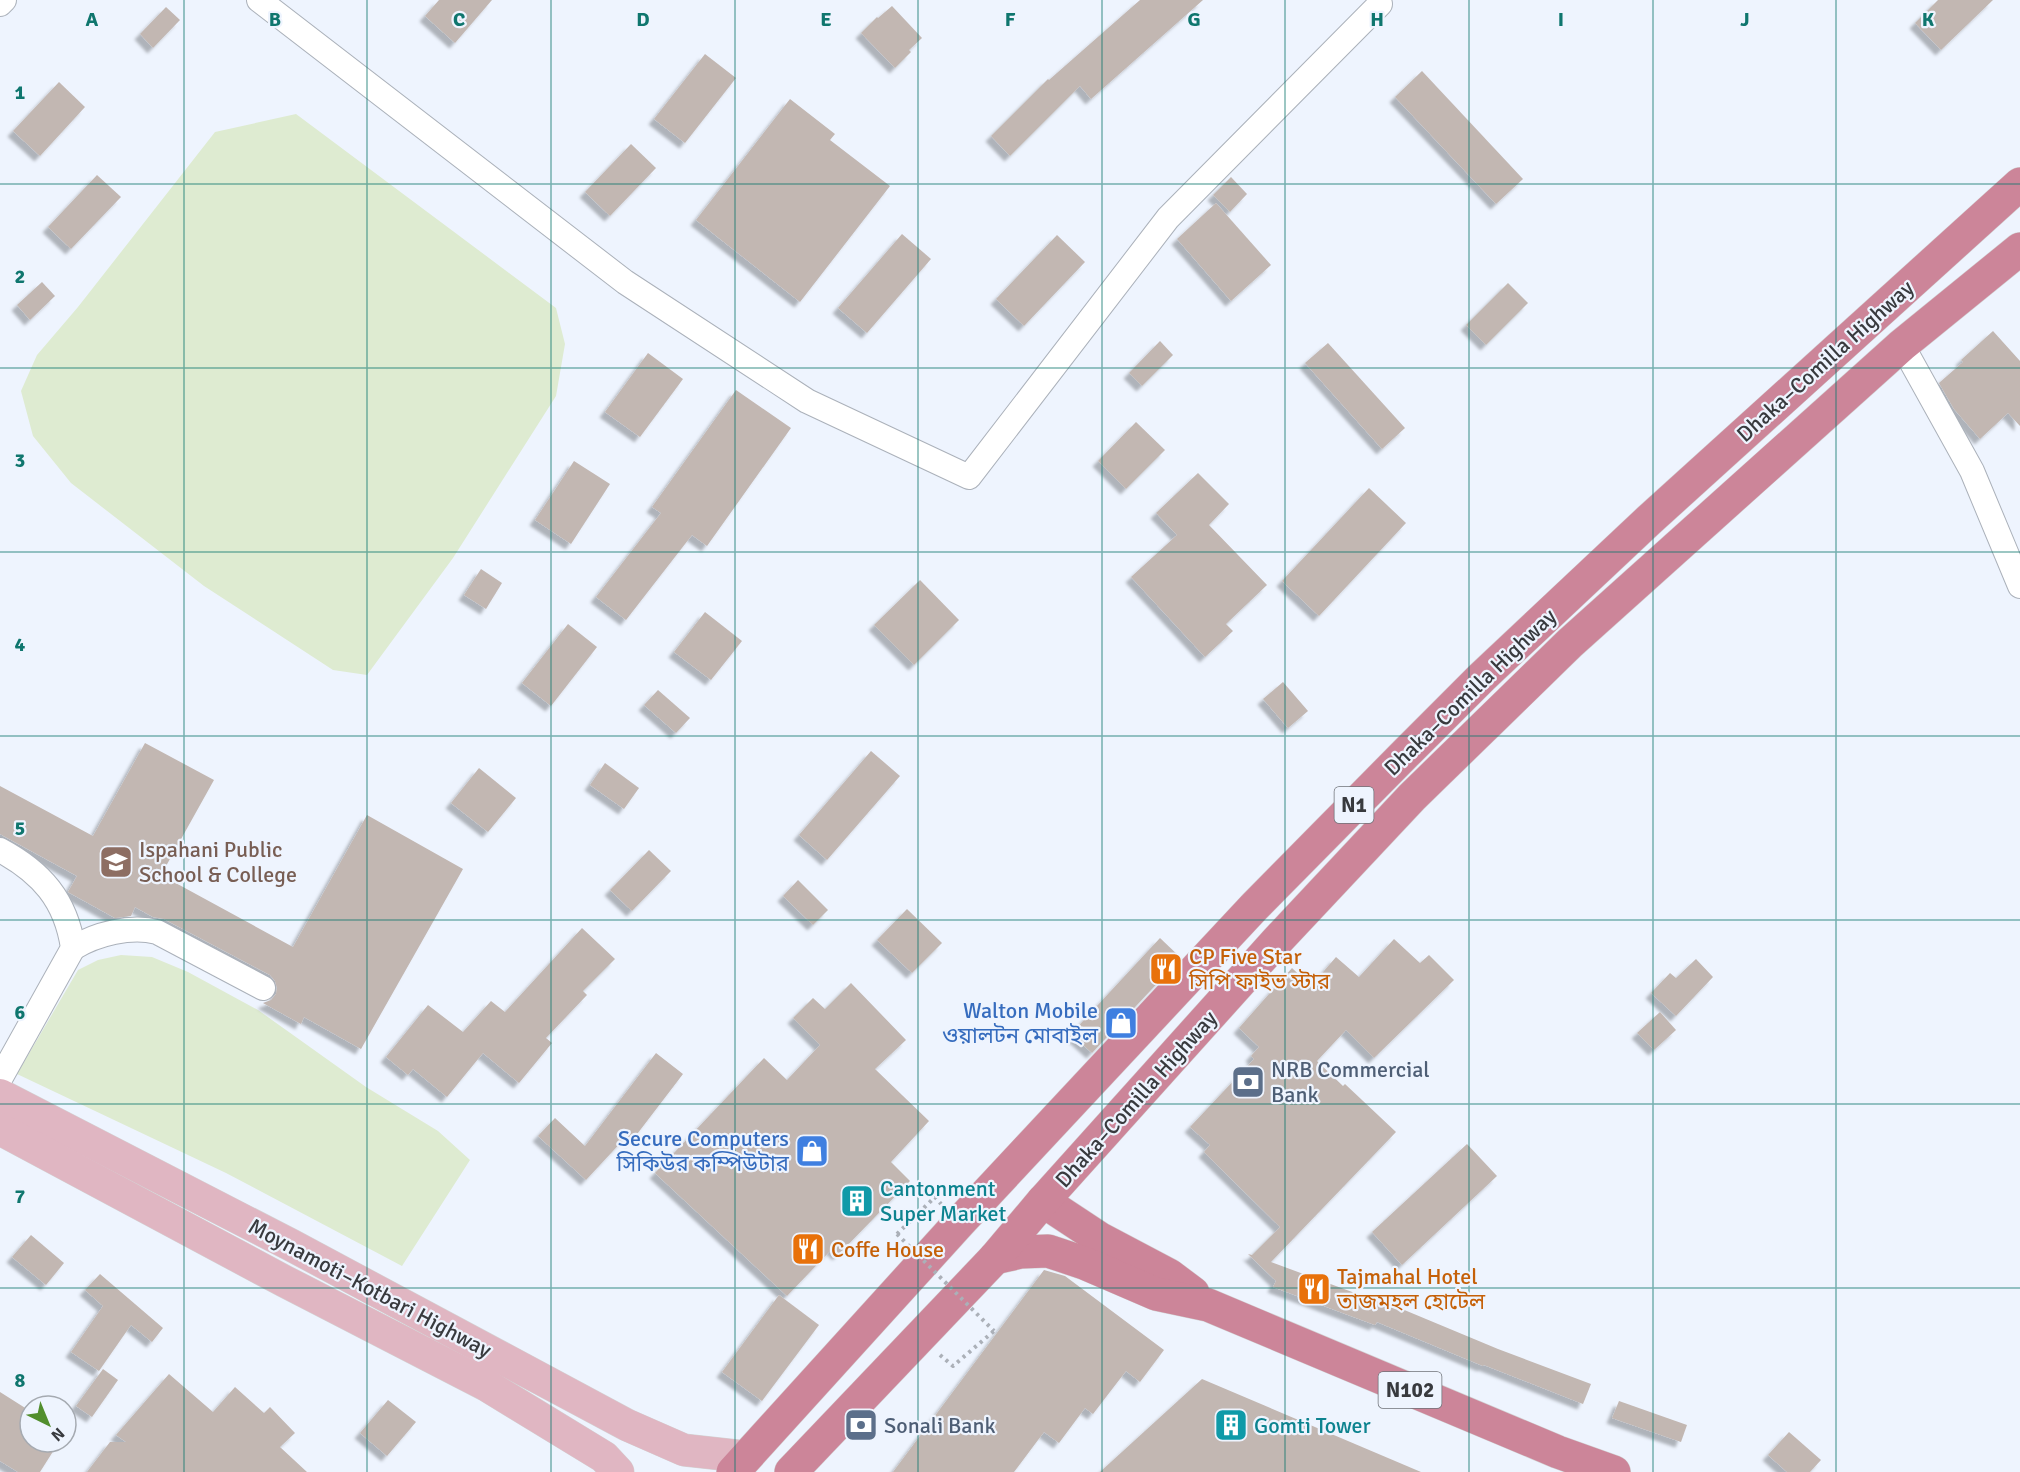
<svg xmlns="http://www.w3.org/2000/svg" width="2020" height="1472" font-family="Signika,'Noto Sans Bengali',sans-serif">
<style>
.green{fill:#deebd1}
.building{fill:#c2b7b2;filter:url(#shadow)}
.lines{fill:none;stroke-linecap:round;stroke-linejoin:round}
.minor-casing{stroke:#abb1ba;stroke-width:26}
.major-casing{stroke:#d3d4d5;stroke-width:33}
.highway-casing{stroke:#d3d4d5;stroke-width:34}
.path{stroke:#abb0b8;stroke-width:4;stroke-dasharray:3 4.5;stroke-linecap:butt}
.minor{stroke:#fff;stroke-width:24}
.major{stroke:#e0b6c2;stroke-width:32}
.highway{stroke:#cc8599;stroke-width:33}
.path-bridge{stroke:#abb0b8;stroke-width:4;stroke-dasharray:3 4.5;stroke-linecap:butt}
.grid{fill:none;stroke:#0f766e;stroke-width:1.5;stroke-opacity:0.55}
.labels{text-anchor:middle;dominant-baseline:central;stroke-width:4.5;stroke-linejoin:round;paint-order:stroke}
.shield{fill:#eef4fe;stroke:#6f7278;stroke-width:1.5}
.shield-label{font-size:21px;font-weight:bold;fill:#383a3e}
.street-label{font-size:22px;fill:#383a3e;stroke:#eef4fe}
.education-label{font-size:22px;fill:#785e54;stroke:#eef4fe;text-anchor:start}
.food-label{font-size:22px;fill:#c56008;stroke:#eef4fe;text-anchor:start}
.shop-label{font-size:22px;fill:#366cbe;stroke:#eef4fe;text-anchor:end}
.service-label{font-size:22px;fill:#4e5e75;stroke:#eef4fe;text-anchor:start}
.culture-label{font-size:22px;fill:#0d838f;stroke:#eef4fe;text-anchor:start}
.grid-label{font-size:20px;text-anchor:middle;font-weight:bold;fill:#0f766e;stroke:#eef4fe;stroke-width:4.5;stroke-linejoin:round;paint-order:stroke}
</style>
<defs>
<filter id="shadow"><feDropShadow dx="-5.5" dy="5.5" stdDeviation="1.5" flood-color="#0004"/></filter>
</defs>
<rect width="100%" height="100%" fill="#eef4fe"/>
<!-- green -->
<g class="green">
<polygon points="296,114 556,308 565,344 556,396 453,558 367,675 333,670 204,586 71,483 33,436 21,391 37,355 78,307 215,132"/>
<polygon points="121,955 152,957 188,972 258,1010 366,1087 438,1131 470,1160 402,1266 226,1173 17,1074 78,970 98,960"/>
</g>
<!-- building -->
<g class="building">
<polygon points="439,0 492,0 455,43 425,16"/>
<polygon points="1140,0 1203,0 1091,99 1080,86 1010,156 991,136 1048,79 1049,80"/>
<polygon points="1938,0 1993,0 1941,50 1915,23"/>
<polygon points="892,6 922,38 909,50 911,52 895,68 861,33 877,17 878,18"/>
<polygon points="166,7 180,20 153,48 140,34"/>
<polygon points="705,54 736,78 685,143 654,119"/>
<polygon points="1422,71 1523,179 1496,204 1395,97"/>
<polygon points="59,82 85,107 40,156 13,131"/>
<polygon points="790,99 835,134 830,140 890,186 800,302 696,220"/>
<polygon points="631,144 656,168 610,216 585,192"/>
<polygon points="97,175 121,197 71,249 48,227"/>
<polygon points="1231,177 1247,194 1230,212 1213,195"/>
<polygon points="1216,203 1271,265 1231,301 1177,239"/>
<polygon points="902,234 931,259 867,333 838,308"/>
<polygon points="1057,235 1085,262 1024,326 996,299"/>
<polygon points="42,282 55,296 30,320 17,305"/>
<polygon points="1508,283 1528,303 1486,345 1466,325"/>
<polygon points="1993,331 2020,361 2020,426 2008,413 1980,439 1954,409 1939,383 1963,362 1961,360"/>
<polygon points="1160,341 1173,355 1142,386 1129,373"/>
<polygon points="1328,343 1405,428 1382,449 1305,363"/>
<polygon points="648,353 683,379 640,437 605,412"/>
<polygon points="736,390 791,428 707,546 692,535 626,620 596,597 661,513 652,507"/>
<polygon points="1136,422 1165,450 1126,489 1098,461"/>
<polygon points="574,461 610,484 571,544 535,520"/>
<polygon points="1198,473 1229,504 1209,525 1267,585 1226,624 1233,631 1205,657 1131,577 1177,535 1156,513"/>
<polygon points="1369,488 1406,523 1319,616 1282,581"/>
<polygon points="481,569 502,583 486,609 464,595"/>
<polygon points="920,580 959,620 914,665 874,625"/>
<polygon points="705,612 742,641 711,680 674,652"/>
<polygon points="568,624 597,647 551,706 522,683"/>
<polygon points="1283,682 1308,711 1288,728 1263,699"/>
<polygon points="658,690 690,718 676,733 644,705"/>
<polygon points="145,743 214,780 161,875 293,947 367,815 463,869 361,1049 304,1017 301,1024 263,1003 271,1000 276,994 277,988 275,981 270,975 164,919 153,917 135,907 131,916 115,918 68,892 77,876 0,834 0,786 93,836"/>
<polygon points="871,751 900,776 827,860 799,835"/>
<polygon points="605,763 639,788 624,809 590,785"/>
<polygon points="479,768 516,798 488,832 451,803"/>
<polygon points="649,850 671,871 632,911 610,890"/>
<polygon points="798,880 828,910 813,925 783,896"/>
<polygon points="907,909 942,943 912,973 877,940"/>
<polygon points="582,928 615,959 583,991 587,995 546,1038 552,1043 519,1083 483,1053 447,1097 413,1069 408,1075 386,1057 428,1005 463,1032 491,1001 505,1012"/>
<polygon points="1160,938 1181,958 1092,1053 1071,1034"/>
<polygon points="1394,939 1420,963 1429,955 1454,980 1374,1058 1346,1030 1317,1061 1343,1086 1345,1084 1396,1132 1271,1262 1390,1306 1390,1304 1498,1349 1591,1384 1583,1404 1484,1365 1483,1366 1377,1322 1375,1325 1273,1287 1276,1281 1248,1254 1252,1255 1280,1227 1204,1152 1210,1145 1190,1127 1254,1059 1251,1056 1259,1047 1239,1028 1292,968 1311,986 1336,957 1359,977"/>
<polygon points="1696,959 1713,977 1676,1016 1651,993 1670,973 1676,978"/>
<polygon points="851,983 906,1040 875,1069 929,1121 891,1162 910,1181 838,1255 832,1249 787,1296 655,1173 764,1058 787,1080 820,1045 793,1018 813,998 825,1009"/>
<polygon points="1660,1012 1676,1030 1654,1050 1637,1033"/>
<polygon points="656,1053 683,1074 631,1142 625,1138 586,1180 538,1136 555,1118 585,1146"/>
<polygon points="1467,1144 1497,1176 1402,1265 1372,1232"/>
<polygon points="31,1235 64,1263 46,1285 12,1257"/>
<polygon points="1044,1270 1065,1276 1164,1350 1140,1382 1126,1371 1093,1414 1085,1408 1059,1443 1044,1432 1014,1472 893,1472"/>
<polygon points="100,1274 163,1328 152,1342 131,1325 99,1371 71,1352 103,1306 85,1290"/>
<polygon points="779,1295 819,1325 762,1401 722,1372"/>
<polygon points="103,1369 118,1380 92,1417 76,1406"/>
<polygon points="169,1374 213,1412 235,1387 264,1413 270,1407 295,1433 280,1447 307,1472 87,1472 110,1442 126,1442 116,1435"/>
<polygon points="1202,1379 1421,1472 1100,1472"/>
<polygon points="0,1392 30,1411 30,1442 59,1442 40,1472 18,1472 0,1461"/>
<polygon points="388,1400 416,1422 387,1456 360,1433"/>
<polygon points="1619,1401 1687,1425 1681,1442 1612,1418"/>
<polygon points="1789,1432 1821,1460 1810,1472 1787,1472 1768,1455"/>
</g>
<g class="lines">
<defs>
<g id="minor">
<polyline points="259,0 625,282 807,401 969,477 1168,218 1380,4"/>
<polyline points="0,4 4,0"/>
<polyline points="1902,345 1972,471 2020,586"/>
<path d="M0 850C41 872 66 900 73 948L0 1079"/>
<path d="M73 948C96 934 131 925 157 932L263 988"/>
</g>
<g id="major">
<polyline points="0,1095 291,1245 627,1425 684,1450 747,1457"/>
<polyline points="0,1129 284,1281 486,1385 604,1457 618,1472"/>
</g>
<g id="highway">
<polyline points="1043,1201 1099,1238 1169,1275 1193,1293"/>
<polyline points="995,1258 1021,1252 1048,1251 1084,1263 1156,1294 1208,1305 1558,1452 1614,1472"/>
<polyline points="733,1472 959,1223 1254,907 1405,754 1482,677 1649,520 2020,184"/>
<polyline points="791,1472 995,1258 1043,1201 1275,943 1412,797 1570,643 1902,345 2020,249"/>
</g>
</defs>
<!-- minor casing -->
<use href="#minor" class="minor-casing"/>
<!-- major casing -->
<use href="#major" class="major-casing"/>
<!-- highway casing -->
<use href="#highway" class="highway-casing"/>
<!-- path -->
<g class="path">
<polyline points="897,1234 935,1197 941,1204"/>
<polyline points="940,1355 953,1366 994,1331"/>
</g>
<!-- minor -->
<use href="#minor" class="minor"/>
<!-- major -->
<use href="#major" class="major"/>
<!-- highway -->
<use href="#highway" class="highway"/>
<!-- path-bridge -->
<polyline class="path-bridge" points="897,1234 994,1331"/>
</g>
<!-- grid -->
<path class="grid" d="M184 0V1472M367 0V1472M551 0V1472M735 0V1472M918 0V1472M1102 0V1472M1285 0V1472M1469 0V1472M1653 0V1472M1836 0V1472M0 184H2020M0 368H2020M0 552H2020M0 736H2020M0 920H2020M0 1104H2020M0 1288H2020"/>
<!-- icons -->
<defs>
<symbol id="school-square" viewBox="-11 -11 22 22"><rect x="-9" y="-9" width="18" height="18" rx="4" fill="#8d6e63" stroke="#eef4fe"/><path d="M0-5L7-2L0 1L-7-2ZM-4 1L0 2.5L4 1V4Q0 6-4 4Z" fill="#fff"/></symbol>
<symbol id="restaurant-square" viewBox="-11 -11 22 22"><rect x="-9" y="-9" width="18" height="18" rx="4" fill="#e8710a" stroke="#eef4fe"/><path d="M-5-6h1v4h1v-4h1v4h1v-4h1v5L-1.5 .5V6h-2V.5L-5-1ZM5-6V6H3V1.5H1.5Q1.5-4 5-6Z" fill="#fff"/></symbol>
<symbol id="shop-square" viewBox="-11 -11 22 22"><rect x="-9" y="-9" width="18" height="18" rx="4" fill="#3f7fe0" stroke="#eef4fe"/><path d="M-5-2.5h2.3a2.7 3.5 0 0 1 5.4 0H5L5.5 6h-11ZM-1.5-2.5h3a1.5 2.3 0 0 0-3 0Z" fill="#fff"/></symbol>
<symbol id="bank-square" viewBox="-11 -11 22 22"><rect x="-9" y="-9" width="18" height="18" rx="4" fill="#5c6f8a" stroke="#eef4fe"/><path d="M-6-4H6V4H-6ZM0-2.3a2.3 2.3 0 1 0 0 4.6a2.3 2.3 0 1 0 0-4.6Z" fill="#fff"/></symbol>
<symbol id="building-square" viewBox="-11 -11 22 22"><rect x="-9" y="-9" width="18" height="18" rx="4" fill="#0f9aa8" stroke="#eef4fe"/><path d="M-4-6H4V6H1V3H-1V6H-4ZM-2.5-4.3h1.7v1.8h-1.7ZM.8-4.3h1.7v1.8H.8ZM-2.5-1h1.7V.8h-1.7ZM.8-1h1.7V.8H.8Z" fill="#fff"/></symbol>
</defs>
<g fill-rule="evenodd">
<use href="#school-square" x="97" y="843" width="38" height="38"/>
<use href="#restaurant-square" x="1147" y="950" width="38" height="38"/>
<use href="#shop-square" x="1102" y="1004" width="38" height="38"/>
<use href="#bank-square" x="1229" y="1063" width="38" height="38"/>
<use href="#shop-square" x="793" y="1132" width="38" height="38"/>
<use href="#building-square" x="838" y="1182" width="38" height="38"/>
<use href="#restaurant-square" x="789" y="1230" width="38" height="38"/>
<use href="#restaurant-square" x="1295" y="1270" width="38" height="38"/>
<use href="#bank-square" x="842" y="1406" width="38" height="38"/>
<use href="#building-square" x="1212" y="1406" width="38" height="38"/>
</g>
<g class="labels">
<!-- shield labels -->
<g class="shield">
<rect x="1334.5" y="787" width="39" height="36" rx="4.5"/>
<rect x="1378.5" y="1372" width="63" height="36" rx="4.5"/>
</g>
<g class="shield-label">
<text x="1354" y="805">N1</text>
<text x="1410" y="1390">N102</text>
</g>
<!-- street labels -->
<g class="street-label">
<text transform="translate(1825 361) rotate(-42)">Dhaka–Comilla Highway</text>
<text transform="translate(1470 692) rotate(-44)">Dhaka–Comilla Highway</text>
<text transform="translate(1136 1099) rotate(-48)">Dhaka–Comilla Highway</text>
<text transform="translate(370 1288) rotate(28)">Moynamoti–Kotbari Highway</text>
</g>
<!-- education labels -->
<g class="education-label">
<text x="139" y="849">Ispahani Public<tspan x="139" dy="25">School &amp; College</tspan></text>
</g>
<!-- food labels -->
<g class="food-label">
<text x="1189" y="956">CP Five Star<tspan x="1189" dy="25">সিপি ফাইভ স্টার</tspan></text>
<text x="831" y="1249">Coffe House</text>
<text x="1337" y="1276">Tajmahal Hotel<tspan x="1337" dy="25">তাজমহল হোটেল</tspan></text>
</g>
<!-- shop labels -->
<g class="shop-label">
<text x="1098" y="1010">Walton Mobile<tspan x="1098" dy="25">ওয়ালটন মোবাইল</tspan></text>
<text x="789" y="1138">Secure Computers<tspan x="789" dy="25">সিকিউর কম্পিউটার</tspan></text>
</g>
<!-- service labels -->
<g class="service-label">
<text x="1271" y="1069">NRB Commercial<tspan x="1271" dy="25">Bank</tspan></text>
<text x="884" y="1425">Sonali Bank</text>
</g>
<!-- culture labels -->
<g class="culture-label">
<text x="880" y="1188">Cantonment<tspan x="880" dy="25">Super Market</tspan></text>
<text x="1254" y="1425">Gomti Tower</text>
</g>
</g>
<g class="grid-label">
<text x="92" y="26">A</text>
<text x="275" y="26">B</text>
<text x="459" y="26">C</text>
<text x="643" y="26">D</text>
<text x="826" y="26">E</text>
<text x="1010" y="26">F</text>
<text x="1194" y="26">G</text>
<text x="1377" y="26">H</text>
<text x="1561" y="26">I</text>
<text x="1745" y="26">J</text>
<text x="1928" y="26">K</text>
<text x="20" y="99">1</text>
<text x="20" y="283">2</text>
<text x="20" y="467">3</text>
<text x="20" y="651">4</text>
<text x="20" y="835">5</text>
<text x="20" y="1019">6</text>
<text x="20" y="1203">7</text>
<text x="20" y="1387">8</text>
</g>
<!-- north arrow -->
<g transform="translate(48 1424) rotate(137)"><circle r="28" fill="#eef4fe" stroke="#a5aab1" stroke-width="1.5"/>
<path d="M0-4.5L10 22L0 15L-10 22Z" fill="#518e2d"/>
<text y="-9" font-size="16" font-weight="bold" text-anchor="middle" fill="#383a3e">N</text>
</g>
</svg>
